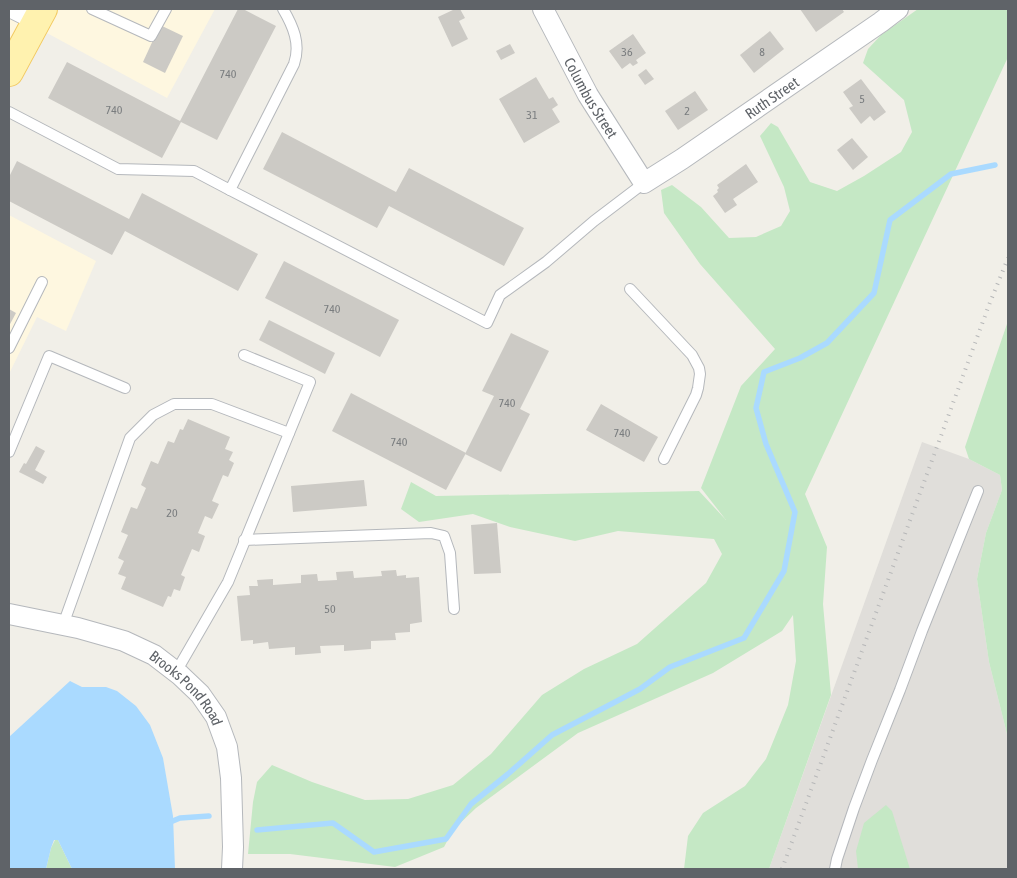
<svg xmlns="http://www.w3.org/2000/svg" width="1017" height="878" font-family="'Asap Condensed',sans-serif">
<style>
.commercial{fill:#fef7e0}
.industrial{fill:#e0deda}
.green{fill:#c5e8c5}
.water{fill:#aadaff}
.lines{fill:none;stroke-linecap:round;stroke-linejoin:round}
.stream{stroke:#aadaff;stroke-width:5.5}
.building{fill:#cccac5}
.service-casing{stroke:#b5b8bc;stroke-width:12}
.minor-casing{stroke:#b5b8bc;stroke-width:22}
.primary-casing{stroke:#f2c960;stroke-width:30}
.service{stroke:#fff;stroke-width:10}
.minor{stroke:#fff;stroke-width:20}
.primary{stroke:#fff2af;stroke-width:28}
.rail{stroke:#b6b7b8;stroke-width:4;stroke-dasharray:1 6;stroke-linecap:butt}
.labels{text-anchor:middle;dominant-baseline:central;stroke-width:4;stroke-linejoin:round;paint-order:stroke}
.number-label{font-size:12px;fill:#7a7d7f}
.street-label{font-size:15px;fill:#5f6368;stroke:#fff}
</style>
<rect width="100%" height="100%" fill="#f1efe8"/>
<!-- commercial -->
<g class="commercial">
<polygon points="9,9 215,9 167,98 34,26 9,72"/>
<polygon points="9,215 96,261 66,331 37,317 9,374"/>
</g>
<!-- industrial -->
<polygon class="industrial" points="922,442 969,459 1000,475 1002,490 986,533 977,579 989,662 1008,738 1008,869 769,869"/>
<!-- green -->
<g class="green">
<polygon points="918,9 1008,9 1008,57 805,494 827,547 823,604 831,695 769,869 684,869 688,836 703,813 745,786 766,759 788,705 796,661 793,615 782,631 713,673 578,733 476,808 453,830 444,847 395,867 290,854 248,854 253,802 257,782 272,765 312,782 365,800 408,799 453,785 491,754 542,695 584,669 637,644 706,583 722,554 714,539 618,531 575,541 510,527 473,514 419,522 401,509 411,482 436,496 699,491 726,520 701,488 741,386 775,349 700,264 664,213 661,190 672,185 701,207 729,238 756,237 781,226 790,211 784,187 760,136 771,123 778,127 810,182 837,191 864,176 901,152 912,132 904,100 863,63 868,49 881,35"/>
<polygon points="1008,321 1008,738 989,662 977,579 986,533 1002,490 1000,475 969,459 965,447"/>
<polygon points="886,805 892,811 910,869 858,869 856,851 864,823"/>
<polygon points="55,840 58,840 72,869 46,869 51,848"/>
</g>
<!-- water -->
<polygon class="water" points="70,681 82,687 106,687 117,691 136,706 150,725 163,758 173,816 175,869 72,869 58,840 54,840 51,848 46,869 9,869 9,737"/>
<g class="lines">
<!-- stream -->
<g class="stream">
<polyline points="168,823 180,818 209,816"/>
<polyline points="257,830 333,823 374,852 446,839 471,804 508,774 552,735 640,689 670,667 744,638 784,571 795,512 766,444 756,408 764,372 800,358 827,343 874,293 890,220 951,174 995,165"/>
</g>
</g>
<!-- building -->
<g class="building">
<polygon points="238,9 243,9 276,26 217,140 181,122 162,158 48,98 67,62 180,121"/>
<polygon points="455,9 460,9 465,18 459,21 468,39 452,47 438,17"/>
<polygon points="800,9 842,9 844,12 816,32"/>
<polygon points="160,25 183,36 165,73 143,62"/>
<polygon points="770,31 784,49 754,73 740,55"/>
<polygon points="633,34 646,53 636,60 638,63 633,66 630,63 622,69 609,51"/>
<polygon points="510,44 515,53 501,60 496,51"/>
<polygon points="646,69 654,79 645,85 638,75"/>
<polygon points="536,77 549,99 553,97 558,105 552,109 560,122 524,143 499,99"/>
<polygon points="861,79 886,112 874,121 870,116 861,124 849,108 853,106 843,92"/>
<polygon points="695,91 708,110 678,130 665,111"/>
<polygon points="282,132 396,192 409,168 524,228 504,266 389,206 377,228 263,169"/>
<polygon points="852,138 868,157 853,170 837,150"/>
<polygon points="17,161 129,219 142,193 258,254 238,291 125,231 112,255 9,201 9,177"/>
<polygon points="746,164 758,182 733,199 737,205 725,213 713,196 718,192 717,190 719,188 717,185"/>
<polygon points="284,261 399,320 380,357 265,298"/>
<polygon points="9,309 16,313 9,326"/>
<polygon points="269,320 335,353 325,374 259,340"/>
<polygon points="511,333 549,351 520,409 530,414 501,472 465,454 494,396 482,391"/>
<polygon points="351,393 466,453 446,490 332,431"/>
<polygon points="601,404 658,437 644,462 586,430"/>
<polygon points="188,419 230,437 225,449 233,452 229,460 234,463 228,477 223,475 212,501 219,504 212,519 205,516 198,533 205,536 199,552 192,549 181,575 185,577 180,591 174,589 171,597 168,596 163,607 121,589 126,577 118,574 124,561 118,558 128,535 121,532 131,507 137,509 146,488 141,485 151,461 158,464 168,441 174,443 180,429 183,430"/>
<polygon points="36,446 45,451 35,470 47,477 43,484 19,472 24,463 26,464"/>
<polygon points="364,480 367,506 293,512 291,486"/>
<polygon points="497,523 501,573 474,574 471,525"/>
<polygon points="396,570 397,576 406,575 406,578 419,577 422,622 410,624 410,632 395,633 396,640 371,641 371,649 344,651 344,645 320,646 321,653 295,655 295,647 269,649 268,642 253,644 253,640 241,641 237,596 250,595 249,586 258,586 257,580 273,579 273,585 301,583 301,575 317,574 318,581 337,580 336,572 353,571 354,578 382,576 381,571"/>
</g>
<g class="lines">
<defs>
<g id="service">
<polyline points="92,9 151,36 166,9"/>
<path d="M9 112 118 169 194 171 230 190 294 64C301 44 293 26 283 9"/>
<polyline points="230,190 487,323 500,295 546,262 594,221 644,183"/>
<polyline points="630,289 692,355 699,368 700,374 698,388 696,395 664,459"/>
<polyline points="9,348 42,282"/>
<polyline points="9,452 49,356 125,388"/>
<polyline points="244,540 431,533 444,536 450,553 454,609"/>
<polyline points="63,625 130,438 153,415 174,404 212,404 289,433"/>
<polyline points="176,672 228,582 310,382 244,355"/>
<polyline points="835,869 837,859 854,808 872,760 900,690 922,631 978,491"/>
</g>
<g id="minor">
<polyline points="14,9 36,20"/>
<path id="s1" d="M543 9 588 95 644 183 682 159 881 22 898 9"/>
<path id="s2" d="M9 614 78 628 124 641 154 655 180 675 200 694 216 717 227 747 231 778 233 847 232 869"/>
</g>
<polyline id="primary" points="9,72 43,9"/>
</defs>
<!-- service casing -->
<use href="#service" class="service-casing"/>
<!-- minor casing -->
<use href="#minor" class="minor-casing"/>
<!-- primary casing -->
<use href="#primary" class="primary-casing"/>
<!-- service -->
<use href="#service" class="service"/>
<!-- minor -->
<use href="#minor" class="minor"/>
<!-- primary -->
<use href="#primary" class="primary"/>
<!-- rail -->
<polyline class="rail" points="782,869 989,305 1008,258"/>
</g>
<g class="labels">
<!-- number labels -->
<g class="number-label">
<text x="627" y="52">36</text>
<text x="762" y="52">8</text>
<text x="228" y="74">740</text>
<text x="862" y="99">5</text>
<text x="114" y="110">740</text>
<text x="687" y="111">2</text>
<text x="532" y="115">31</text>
<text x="332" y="309">740</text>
<text x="507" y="403">740</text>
<text x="622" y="433">740</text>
<text x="399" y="442">740</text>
<text x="172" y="513">20</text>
<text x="330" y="609">50</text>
</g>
<!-- street labels -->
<g class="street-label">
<text stroke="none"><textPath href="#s1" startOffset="101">Columbus Street</textPath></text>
<text stroke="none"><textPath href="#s1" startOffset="355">Ruth Street</textPath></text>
<text stroke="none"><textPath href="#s2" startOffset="198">Brooks Pond Road</textPath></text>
</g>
</g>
<!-- border -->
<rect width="1017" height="878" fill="none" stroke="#5f6368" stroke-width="20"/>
</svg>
